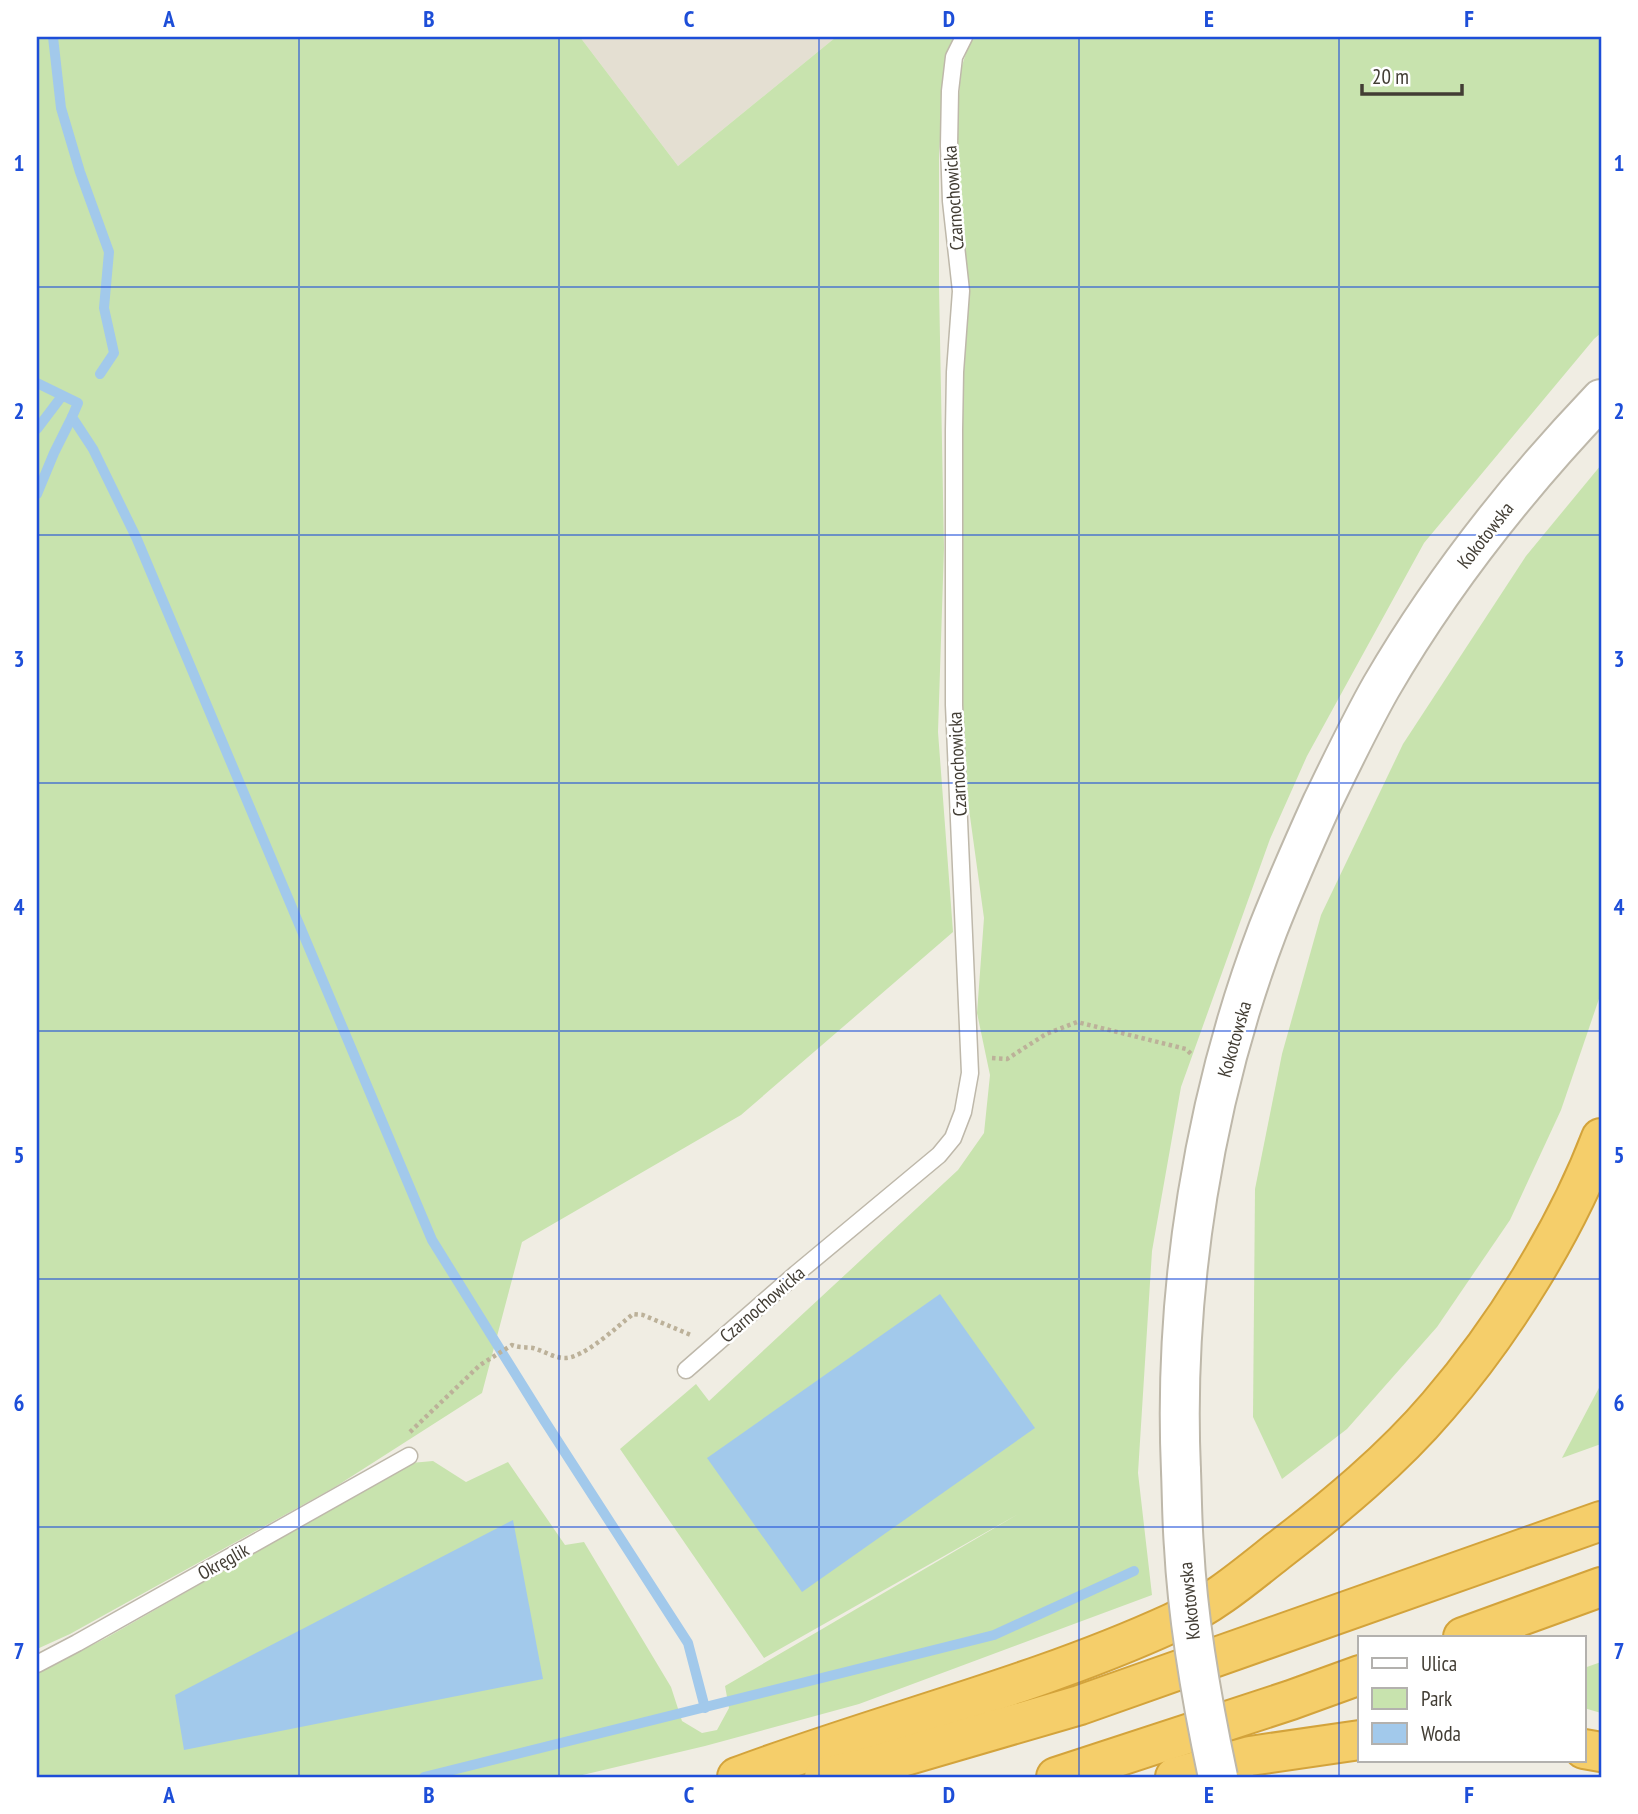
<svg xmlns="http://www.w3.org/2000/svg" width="1638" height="1814" font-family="'PT Sans Narrow',sans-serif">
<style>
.residential{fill:#e4dfd2}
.green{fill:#c8e3ae}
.water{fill:#a2c9eb}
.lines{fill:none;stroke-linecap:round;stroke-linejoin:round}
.stream{stroke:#a2c9eb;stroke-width:10}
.service-casing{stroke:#beb8aa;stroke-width:19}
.tertiary-casing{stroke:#beb8aa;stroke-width:42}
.motorway-casing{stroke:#d3a33b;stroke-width:42}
.path{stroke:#bcb199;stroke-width:4.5;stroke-dasharray:3.5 3.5;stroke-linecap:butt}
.service{stroke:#fff;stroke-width:16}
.tertiary{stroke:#fff;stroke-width:38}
.motorway{stroke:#f5ce6a;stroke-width:38}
.tertiary-bridge-casing{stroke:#beb8aa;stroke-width:42;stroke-linecap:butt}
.tertiary-bridge{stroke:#fff;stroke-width:38}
.grid{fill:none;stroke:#1d4ed8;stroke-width:2;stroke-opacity:0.55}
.labels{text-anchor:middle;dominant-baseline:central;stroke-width:5;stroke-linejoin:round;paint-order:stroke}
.street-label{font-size:19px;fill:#423d34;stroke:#fff}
.neatline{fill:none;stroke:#1d4ed8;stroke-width:2.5}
.grid-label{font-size:23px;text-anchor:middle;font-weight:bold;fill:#1d4ed8}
</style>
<rect width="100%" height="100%" fill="#f0ede3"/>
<!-- residential -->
<polygon class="residential" points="580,37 836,37 678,166"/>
<!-- green -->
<g class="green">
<polygon points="37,37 580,37 678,166 836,37 956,37 945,70 939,154 939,286 944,548 938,732 953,932 741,1115 522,1242 482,1393 335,1487 70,1634 37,1649"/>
<polygon points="971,37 1601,37 1601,333 1594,339 1424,543 1307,756 1270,839 1181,1087 1152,1251 1138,1473 1152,1595 859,1704 705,1746 574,1777 37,1777 37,1673 106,1638 411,1463 433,1461 466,1482 508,1462 565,1545 584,1542 671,1687 682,1721 702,1733 717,1730 729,1708 725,1686 1020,1513 764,1658 620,1449 696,1384 709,1401 958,1170 984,1133 990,1075 977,1013 984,918 957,722 954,165 961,69"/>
<polygon points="1601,465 1601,993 1561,1110 1510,1220 1437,1327 1347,1429 1282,1479 1253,1417 1255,1189 1282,1054 1321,915 1403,744 1526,556"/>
<polygon points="1601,1384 1601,1444 1562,1458"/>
<polygon points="1601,1662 1601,1713 1584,1708 1584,1668"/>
</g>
<!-- water -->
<g class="water">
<polygon points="940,1294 1035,1428 802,1592 707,1458"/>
<polygon points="513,1520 543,1679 184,1750 175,1695"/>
</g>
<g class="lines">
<!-- stream -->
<g class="stream">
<polyline points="53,37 61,108 80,172 109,252 104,308 114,353 100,374"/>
<polyline points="37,383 78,403 72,417 93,449 136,537 432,1240 544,1420 688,1643 705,1708"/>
<polyline points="37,429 62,396"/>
<polyline points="37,494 54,453 72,417"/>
<polyline points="424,1777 994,1635 1134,1571"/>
</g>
<defs>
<g id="service">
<polyline points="686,1370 796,1274 939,1155 953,1138 963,1112 970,1073 954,705 954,430 955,372 961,291 951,201 949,146 950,91 954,57 964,37"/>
<polyline points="37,1664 77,1643 409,1456"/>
</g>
<path id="tertiary" d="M1181 1471C1173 1291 1204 1097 1268 929 1285 886 1303 845 1322 803 1341 764 1360 724 1381 687 1442 582 1518 486 1601 399"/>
<g id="motorway">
<polyline points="1463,1637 1601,1587"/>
<polyline points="1584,1749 1601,1752"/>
<path d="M737 1777C881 1723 1032 1687 1172 1623 1212 1605 1245 1577 1279 1550 1335 1507 1392 1460 1438 1406 1503 1331 1566 1230 1601 1138"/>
<polyline points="824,1777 864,1768 1080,1705 1601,1521"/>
<polyline points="1056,1777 1291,1700 1360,1675"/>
<polyline points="1175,1777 1250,1756 1360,1740"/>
</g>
</defs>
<!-- service casing -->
<use href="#service" class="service-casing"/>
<!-- tertiary casing -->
<use href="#tertiary" class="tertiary-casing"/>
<!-- motorway casing -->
<use href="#motorway" class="motorway-casing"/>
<!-- path -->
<g class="path">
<polyline points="992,1058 1007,1059 1046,1034 1077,1022 1186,1049 1192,1055"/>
<path d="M410 1432 480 1365 512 1345C519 1348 526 1347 533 1348 544 1351 554 1358 565 1358 584 1358 618 1326 633 1314L643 1315 691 1335"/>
</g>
<!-- service -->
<use href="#service" class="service"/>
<!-- tertiary -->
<use href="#tertiary" class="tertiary"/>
<!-- motorway -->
<use href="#motorway" class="motorway"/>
<defs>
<path id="tertiary-bridge" d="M1181 1471C1182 1496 1182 1522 1184 1547 1188 1624 1202 1702 1218 1777"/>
</defs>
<!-- tertiary-bridge casing -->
<use href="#tertiary-bridge" class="tertiary-bridge-casing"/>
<!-- tertiary-bridge -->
<use href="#tertiary-bridge" class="tertiary-bridge"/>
</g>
<!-- grid -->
<path class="grid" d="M299 37V1777M559 37V1777M819 37V1777M1079 37V1777M1339 37V1777M37 287H1601M37 535H1601M37 783H1601M37 1031H1601M37 1279H1601M37 1527H1601"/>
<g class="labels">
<!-- street labels -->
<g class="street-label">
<text transform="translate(953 198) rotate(-94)">Czarnochowicka</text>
<text transform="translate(1485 535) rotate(-52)">Kokotowska</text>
<text transform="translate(957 764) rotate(-93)">Czarnochowicka</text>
<text transform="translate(1234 1039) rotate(-74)">Kokotowska</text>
<text transform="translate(762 1304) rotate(-41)">Czarnochowicka</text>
<text transform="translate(223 1561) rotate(-29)">Okręglik</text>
<text transform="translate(1189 1601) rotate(-96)">Kokotowska</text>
</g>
</g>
<!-- border -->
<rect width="1638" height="1814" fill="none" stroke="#ffffff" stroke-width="77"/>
<!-- legend -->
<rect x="1358" y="1636" width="228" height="126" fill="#ffffff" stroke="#b3b1ae" stroke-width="2"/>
<rect x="1372" y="1658" width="35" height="10" fill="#ffffff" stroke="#b3b1ae" stroke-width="2"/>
<text x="1421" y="1671" font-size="21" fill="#423d34">Ulica</text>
<rect x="1372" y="1688" width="35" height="21" fill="#c8e3ae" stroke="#b3b1ae" stroke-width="2"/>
<text x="1421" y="1706" font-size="21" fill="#423d34">Park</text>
<rect x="1372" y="1723" width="35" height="21" fill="#a2c9eb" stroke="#b3b1ae" stroke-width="2"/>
<text x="1421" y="1741" font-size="21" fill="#423d34">Woda</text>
<!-- scale -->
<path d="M1362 84v10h100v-10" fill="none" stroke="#423d34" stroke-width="3.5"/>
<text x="1372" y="84" font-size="21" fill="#423d34" stroke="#ffffff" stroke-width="5" paint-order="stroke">20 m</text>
<rect x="38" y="38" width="1562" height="1738" class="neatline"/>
<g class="grid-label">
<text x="169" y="27">A</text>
<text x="429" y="27">B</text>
<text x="689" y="27">C</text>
<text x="949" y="27">D</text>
<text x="1209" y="27">E</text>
<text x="1469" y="27">F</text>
<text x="19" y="171">1</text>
<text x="1619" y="171">1</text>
<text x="19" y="419">2</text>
<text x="1619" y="419">2</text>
<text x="19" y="667">3</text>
<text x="1619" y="667">3</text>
<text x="19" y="915">4</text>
<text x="1619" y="915">4</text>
<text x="19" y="1163">5</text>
<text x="1619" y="1163">5</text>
<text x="19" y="1411">6</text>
<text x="1619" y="1411">6</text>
<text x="19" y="1659">7</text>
<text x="1619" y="1659">7</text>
<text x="169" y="1803">A</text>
<text x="429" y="1803">B</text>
<text x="689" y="1803">C</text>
<text x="949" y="1803">D</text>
<text x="1209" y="1803">E</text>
<text x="1469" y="1803">F</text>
</g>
</svg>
